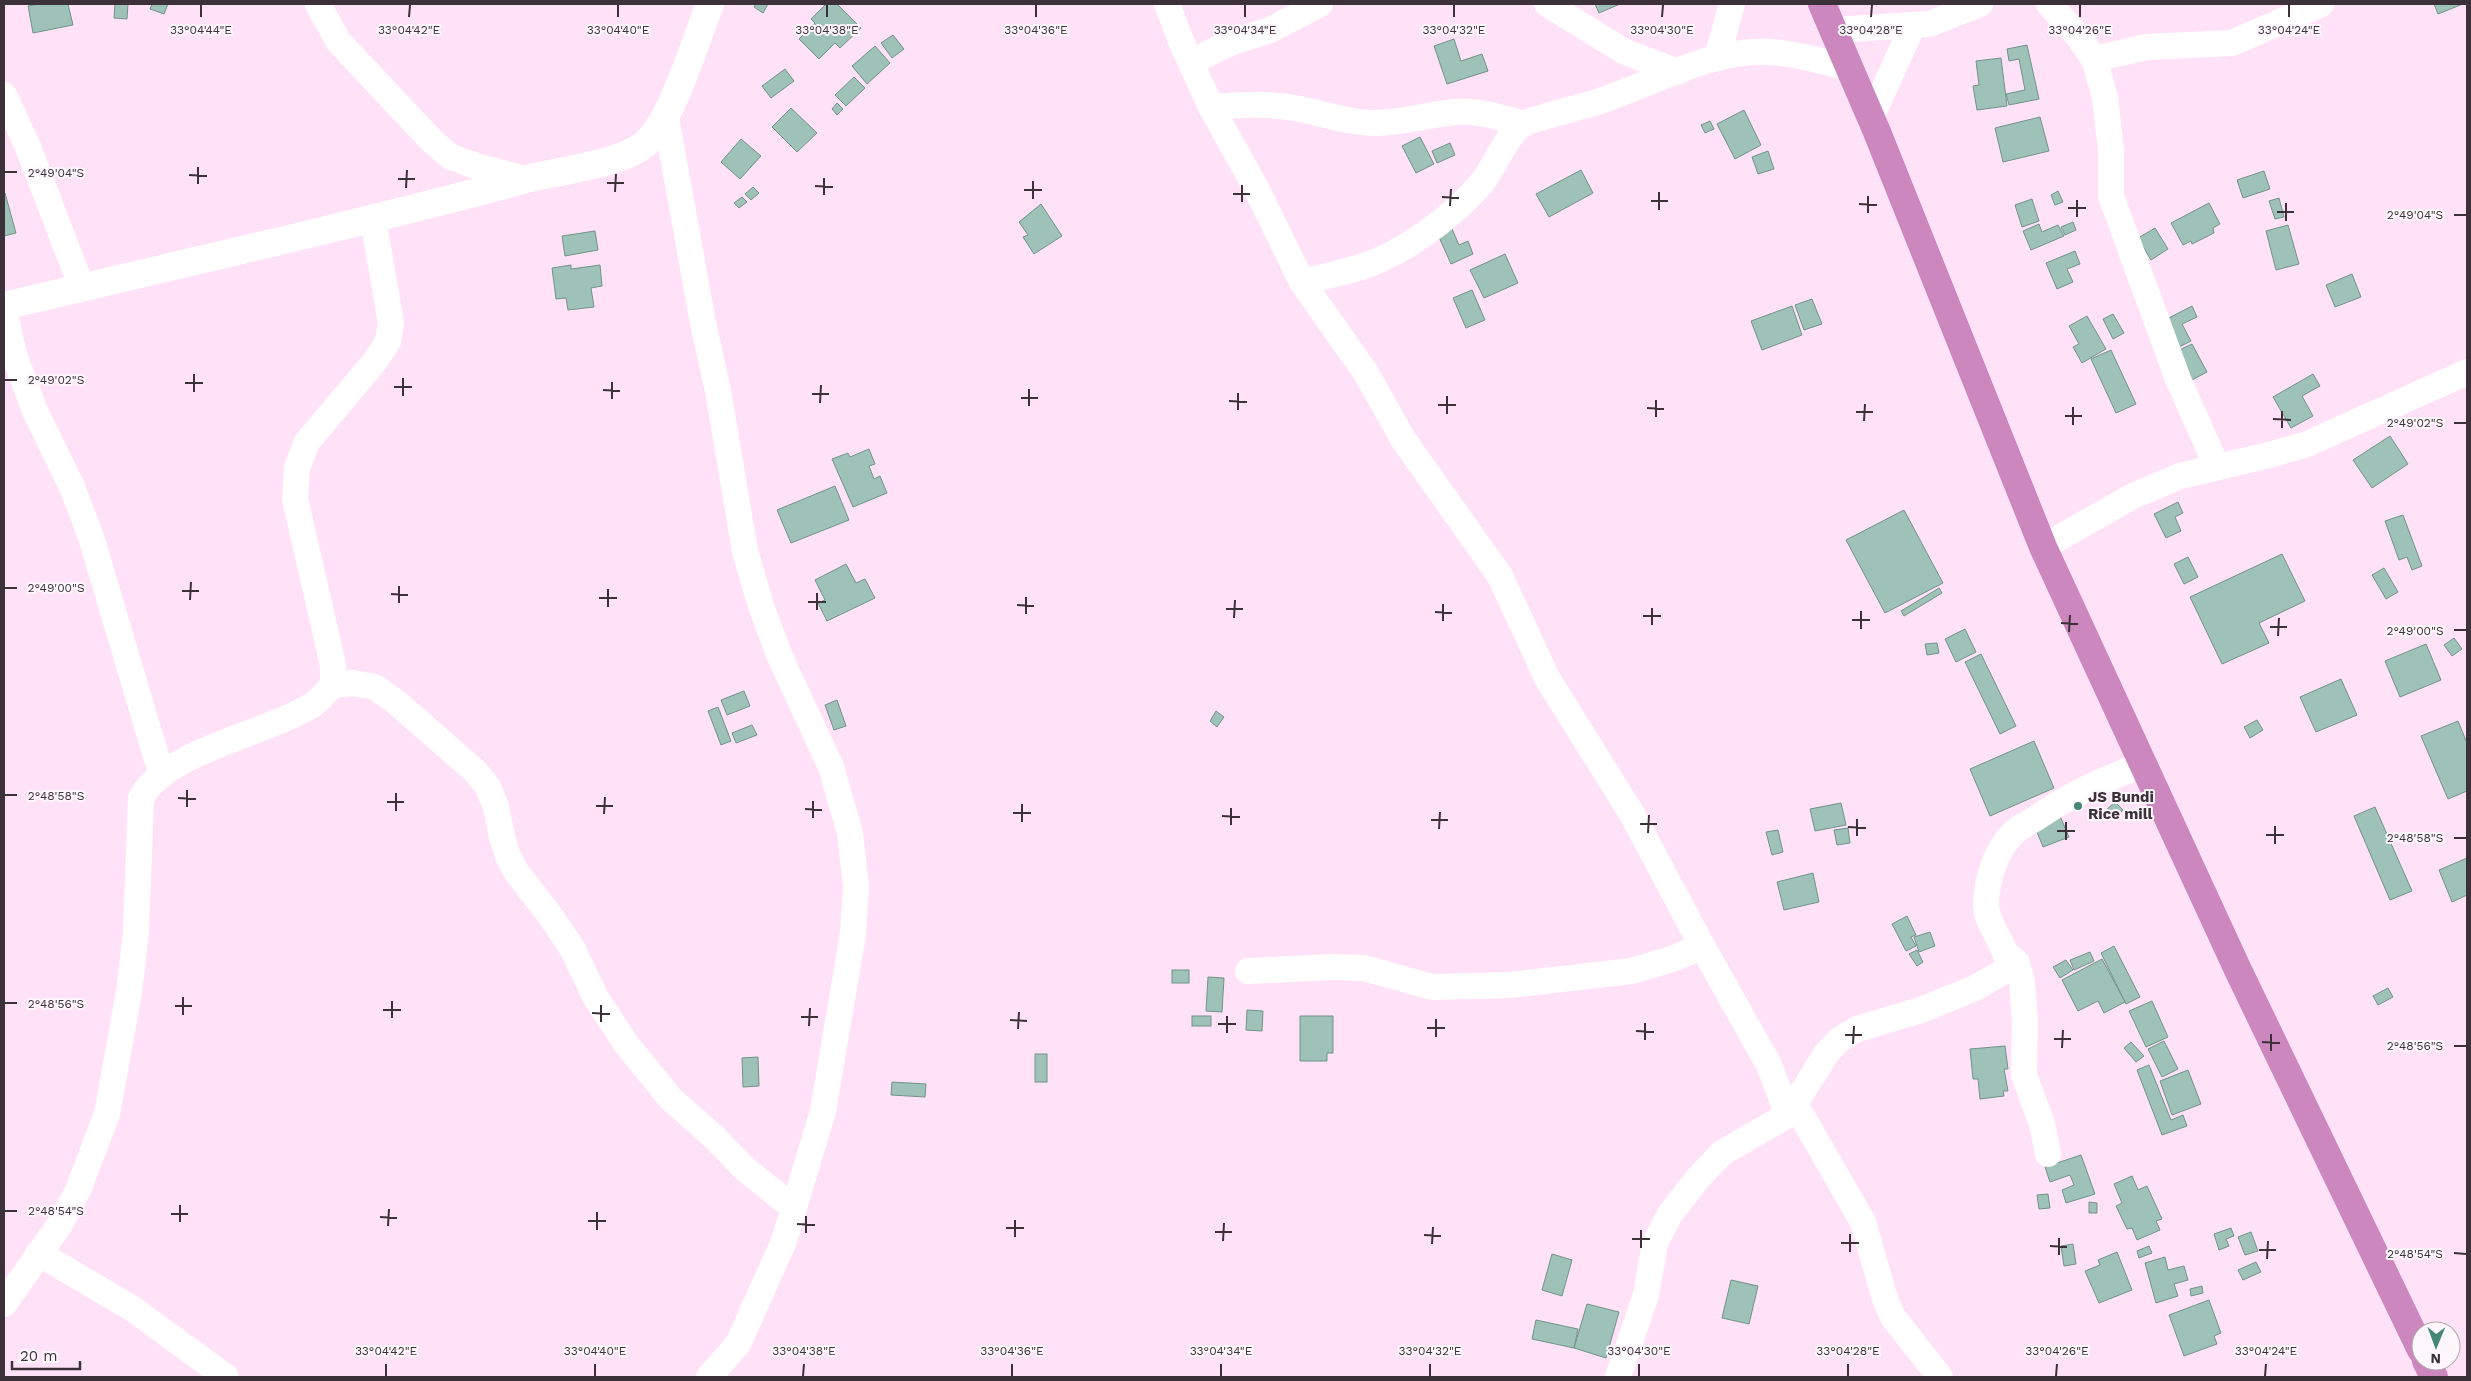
<svg xmlns="http://www.w3.org/2000/svg" width="2471" height="1381" font-family="'Work Sans',sans-serif">
<style>
.building{fill:#9ec2b8;stroke:#709389}
.lines{fill:none;stroke-linecap:round;stroke-linejoin:round}
.minor{stroke:#fff;stroke-width:26}
.tertiary{stroke:#fff;stroke-width:28}
.trunk{stroke:#cc88be;stroke-width:28}
.ticks{fill:none;stroke:#3c3139;stroke-width:2}
.poi-dot{fill:#458676;stroke:#fdf7fb;stroke-width:2}
.labels{text-anchor:middle;dominant-baseline:central;stroke-width:4;stroke-linejoin:round;paint-order:stroke}
.poi-label{font-size:15px;font-weight:bold;fill:#3c3139;stroke:#fdf7fb;text-anchor:start}
.ticks-label{font-size:12px;text-anchor:middle;fill:#3c3139;stroke:#fdf7fb;stroke-width:4;stroke-linejoin:round;paint-order:stroke}
</style>
<rect width="100%" height="100%" fill="#ffe2f7"/>
<!-- building -->
<g class="building">
<polygon points="40,4 68,4 73,25 33,33 28,6"/>
<polygon points="115,4 128,4 127,19 114,18"/>
<polygon points="152,4 168,4 164,14 150,9"/>
<polygon points="756,4 768,4 763,13 754,7"/>
<polygon points="826,4 837,4 861,28 840,48 835,43 819,59 799,39 815,23 811,19"/>
<polygon points="1595,4 1620,4 1599,13"/>
<polygon points="2434,4 2463,4 2438,14"/>
<polygon points="893,35 904,49 892,58 881,43"/>
<polygon points="1454,39 1461,61 1482,54 1488,71 1447,84 1434,46"/>
<polygon points="2027,45 2039,99 2009,105 2006,94 2025,90 2019,59 2009,61 2007,49"/>
<polygon points="875,46 890,63 867,84 852,66"/>
<polygon points="2001,58 2007,106 1977,110 1973,86 1979,85 1976,61"/>
<polygon points="785,69 794,81 771,98 762,86"/>
<polygon points="854,77 865,88 846,106 835,95"/>
<polygon points="837,103 843,109 837,115 832,109"/>
<polygon points="791,108 817,133 797,152 772,127"/>
<polygon points="1744,110 1761,145 1735,159 1717,124"/>
<polygon points="2040,117 2049,151 2003,162 1995,128"/>
<polygon points="1710,121 1714,129 1705,133 1701,125"/>
<polygon points="1420,137 1434,164 1416,173 1402,146"/>
<polygon points="741,139 761,156 740,179 721,162"/>
<polygon points="1450,143 1455,155 1437,163 1432,151"/>
<polygon points="1768,151 1774,169 1758,174 1752,157"/>
<polygon points="1581,170 1593,193 1549,217 1536,194"/>
<polygon points="2264,171 2270,189 2243,198 2237,180"/>
<polygon points="753,187 759,193 751,200 745,194"/>
<polygon points="2058,191 2063,202 2055,205 2051,195"/>
<polygon points="5,193 16,233 4,236 4,193"/>
<polygon points="742,197 747,202 739,208 734,203"/>
<polygon points="2279,198 2284,217 2275,219 2269,201"/>
<polygon points="2032,199 2039,221 2022,227 2015,205"/>
<polygon points="2209,203 2220,224 2213,228 2214,233 2192,244 2191,241 2183,245 2171,223"/>
<polygon points="1041,204 1062,236 1034,254 1023,237 1028,235 1019,222"/>
<polygon points="2073,222 2076,230 2065,235 2061,227"/>
<polygon points="2039,224 2042,232 2058,225 2064,236 2031,250 2023,231"/>
<polygon points="2288,225 2299,264 2276,270 2266,231"/>
<polygon points="2155,228 2168,249 2151,260 2138,238"/>
<polygon points="1452,229 1459,245 1468,241 1473,254 1451,264 1438,235"/>
<polygon points="595,231 598,250 565,256 562,236"/>
<polygon points="2075,251 2080,264 2067,269 2073,282 2057,289 2046,263"/>
<polygon points="1505,254 1518,283 1484,298 1470,270"/>
<polygon points="571,265 571,269 600,265 602,286 591,288 594,307 568,310 566,298 556,299 552,268"/>
<polygon points="2352,274 2361,297 2335,307 2326,285"/>
<polygon points="1472,290 1485,320 1466,328 1453,298"/>
<polygon points="1812,299 1822,324 1804,330 1795,305"/>
<polygon points="1792,306 1802,335 1762,350 1751,321"/>
<polygon points="2192,306 2197,317 2182,324 2191,341 2173,350 2159,323"/>
<polygon points="2113,314 2124,333 2113,339 2103,319"/>
<polygon points="2087,316 2106,349 2082,363 2073,347 2079,344 2069,326"/>
<polygon points="2192,344 2207,372 2192,380 2177,351"/>
<polygon points="2111,350 2136,404 2116,413 2091,359"/>
<polygon points="2313,374 2320,386 2302,396 2313,416 2291,428 2273,397"/>
<polygon points="2390,436 2408,464 2372,488 2353,460"/>
<polygon points="869,449 875,464 869,466 874,479 880,476 887,493 853,507 832,459 848,453 850,457"/>
<polygon points="835,486 849,520 791,543 777,510"/>
<polygon points="2178,502 2183,513 2175,517 2181,531 2166,538 2154,514"/>
<polygon points="1904,510 1943,583 1885,613 1846,540"/>
<polygon points="2403,515 2422,566 2412,570 2407,557 2399,560 2385,521"/>
<polygon points="2282,554 2305,601 2259,623 2269,643 2222,664 2190,597"/>
<polygon points="2188,557 2198,577 2184,584 2174,564"/>
<polygon points="846,564 856,583 865,579 875,598 827,621 818,603 825,600 815,580"/>
<polygon points="2384,568 2398,592 2386,599 2372,575"/>
<polygon points="1939,588 1942,593 1904,616 1901,611"/>
<polygon points="1965,629 1976,652 1956,662 1945,639"/>
<polygon points="2454,638 2462,649 2452,656 2444,645"/>
<polygon points="1937,643 1939,653 1927,655 1925,644"/>
<polygon points="2426,644 2441,680 2400,697 2385,661"/>
<polygon points="1981,654 2016,726 2000,734 1965,662"/>
<polygon points="2341,679 2357,715 2316,732 2300,697"/>
<polygon points="744,691 750,706 727,715 721,700"/>
<polygon points="837,700 846,726 834,730 825,705"/>
<polygon points="718,707 731,741 721,745 708,711"/>
<polygon points="1216,711 1224,717 1217,727 1210,721"/>
<polygon points="2257,720 2263,730 2250,738 2244,727"/>
<polygon points="2458,721 2467,743 2467,791 2448,799 2421,736"/>
<polygon points="752,725 757,735 736,743 732,733"/>
<polygon points="2034,741 2054,788 1990,816 1970,769"/>
<polygon points="2115,802 2123,810 2113,819 2105,811"/>
<polygon points="1841,803 1846,825 1815,831 1810,809"/>
<polygon points="2375,807 2412,891 2390,900 2354,816"/>
<polygon points="2060,816 2069,837 2043,847 2035,827"/>
<polygon points="1848,828 1850,843 1837,845 1834,830"/>
<polygon points="1778,830 1783,852 1772,855 1766,832"/>
<polygon points="2467,858 2467,895 2452,902 2439,870"/>
<polygon points="1813,873 1819,902 1784,910 1777,882"/>
<polygon points="1907,916 1916,935 1911,937 1916,946 1906,951 1892,924"/>
<polygon points="1930,932 1935,946 1919,952 1914,937"/>
<polygon points="2114,946 2140,997 2126,1004 2101,953"/>
<polygon points="1917,950 1923,962 1917,966 1909,954"/>
<polygon points="2090,952 2094,961 2074,970 2070,960"/>
<polygon points="2102,959 2125,1002 2104,1013 2098,1001 2078,1011 2062,980"/>
<polygon points="2066,960 2073,970 2060,978 2053,967"/>
<rect x="1172" y="970" width="17" height="13"/>
<polygon points="1208,977 1224,978 1222,1012 1206,1011"/>
<polygon points="2388,988 2393,997 2378,1005 2373,996"/>
<polygon points="2152,1001 2168,1037 2146,1047 2129,1011"/>
<polygon points="1247,1010 1263,1011 1262,1031 1246,1030"/>
<rect x="1192" y="1016" width="19" height="10"/>
<polygon points="1300,1016 1333,1016 1333,1053 1327,1053 1327,1061 1300,1061"/>
<polygon points="2164,1041 2178,1069 2162,1077 2148,1049"/>
<polygon points="2131,1042 2144,1056 2136,1062 2124,1048"/>
<polygon points="2005,1046 2008,1069 2004,1069 2008,1091 2003,1091 2004,1096 1980,1099 1978,1079 1973,1079 1970,1049"/>
<rect x="1035" y="1054" width="12" height="28"/>
<polygon points="758,1057 759,1086 743,1087 742,1058"/>
<polygon points="2149,1065 2171,1120 2183,1115 2187,1126 2162,1135 2137,1070"/>
<polygon points="2188,1070 2201,1104 2172,1115 2160,1081"/>
<polygon points="892,1082 926,1084 925,1097 891,1095"/>
<polygon points="2081,1155 2095,1194 2066,1203 2062,1190 2074,1185 2070,1175 2050,1182 2045,1167"/>
<polygon points="2132,1176 2138,1190 2147,1186 2162,1219 2156,1221 2160,1230 2137,1240 2132,1228 2127,1229 2116,1206 2122,1203 2114,1184"/>
<polygon points="2048,1194 2050,1208 2039,1209 2037,1195"/>
<polygon points="2089,1202 2097,1203 2097,1213 2089,1213"/>
<polygon points="2231,1228 2234,1236 2226,1239 2229,1246 2219,1250 2214,1234"/>
<polygon points="2251,1232 2258,1251 2245,1255 2238,1237"/>
<polygon points="2073,1244 2076,1264 2064,1266 2061,1246"/>
<polygon points="2149,1246 2152,1253 2139,1258 2137,1251"/>
<polygon points="2117,1252 2132,1290 2099,1303 2085,1271 2100,1265 2098,1260"/>
<polygon points="1552,1254 1572,1260 1562,1296 1542,1290"/>
<polygon points="2165,1257 2168,1270 2184,1266 2188,1280 2174,1284 2178,1296 2156,1303 2145,1263"/>
<polygon points="2256,1262 2261,1272 2243,1280 2238,1270"/>
<polygon points="1731,1280 1758,1286 1749,1324 1722,1318"/>
<polygon points="2202,1286 2203,1293 2191,1296 2190,1289"/>
<polygon points="2209,1300 2221,1333 2214,1336 2217,1344 2184,1356 2169,1315"/>
<polygon points="1587,1304 1619,1312 1606,1358 1574,1348"/>
<polygon points="1536,1320 1578,1329 1574,1348 1532,1339"/>
</g>
<g class="lines">
<!-- minor -->
<g class="minor">
<polyline points="318,4 338,41 433,142 451,157 476,166 525,179"/>
<polyline points="1167,4 1181,41 1211,107 1256,188 1302,282 1366,373 1403,439 1500,576 1547,678 1632,814 1702,946 1769,1065 1788,1115"/>
<polyline points="1547,4 1625,52 1678,72"/>
<polyline points="2049,4 2078,36 2094,59 2105,97 2111,150 2111,196 2178,379 2217,467"/>
<polyline points="1834,30 1929,24 1980,4"/>
<polyline points="1717,58 1732,4"/>
<polyline points="2094,59 2147,47 2232,43 2321,4"/>
<polyline points="1191,62 1232,42 1270,30 1320,4"/>
<polyline points="4,95 28,147 82,288"/>
<path d="M1211 107C1239 105 1267 103 1295 108 1322 113 1349 123 1377 123 1404 123 1429 114 1456 112 1479 110 1500 117 1523 124"/>
<polyline points="666,118 703,323 718,391 745,551 761,606 780,657 831,767 850,833 856,887 853,934 823,1111 784,1241 738,1344 709,1377"/>
<polyline points="1870,120 1912,27"/>
<path d="M1302 282C1322 277 1342 273 1361 267 1404 253 1451 218 1481 184 1495 167 1506 136 1521 125 1530 119 1582 107 1597 102 1652 84 1710 49 1770 52 1796 53 1823 62 1848 67"/>
<polyline points="4,310 14,355 35,411 72,487 91,537 161,773"/>
<polyline points="2043,547 2133,496 2180,476 2269,455 2307,444 2467,372"/>
<polyline points="333,685 352,683 375,687 396,702 475,771 488,787 496,807 502,837 508,856 517,873 549,914 572,948 596,998 627,1045 671,1099 714,1137 745,1169 794,1208"/>
<polyline points="2007,955 2017,963 2022,982 2025,1022 2024,1075 2042,1124 2048,1154"/>
<polyline points="1248,971 1330,967 1364,968 1432,987 1509,985 1632,971 1675,958 1702,946"/>
<polyline points="1795,1104 1863,1222 1885,1299 1893,1317 1940,1377"/>
<polyline points="38,1253 133,1309 226,1377"/>
<path d="M4 1304 60 1224 78 1190 107 1114 129 992 136 933 141 798C166 751 265 734 311 706 319 701 326 692 333 685V665L295 499 297 468 307 442 376 360 388 341 391 323 373 219"/>
<path d="M1618 1377 1646 1295 1655 1243 1670 1214 1699 1177 1722 1153 1788 1115 1826 1054 1839 1040 1857 1029 1921 1010 1975 988 2008 969C2009 946 1987 929 1986 905 1986 880 1997 845 2018 829 2025 824 2034 820 2041 815 2076 791 2105 780 2143 764"/>
</g>
<!-- tertiary -->
<path class="tertiary" d="M4 306C177 265 351 226 523 180 556 171 620 165 645 144 672 121 696 39 710 4"/>
<!-- trunk -->
<g class="trunk">
<polyline points="1822,4 1877,132 2043,547 2238,970 2421,1350"/>
<polyline points="2426,1361 2434,1377"/>
</g>
</g>
<!-- ticks -->
<path class="ticks" d="M201 17V5M409 17 410 5M618 17V5M827 17V5M1036 17V5M1245 17V5M1454 17V5M1662 17 1663 5M1871 17 1872 5M2080 17V5M2289 17V5M5 172H17M189 175 207 176M398 179H415M607 183H624M198 184V167M815 186 833 187M406 188 407 170M1024 190H1042M615 192 616 174M1233 194H1250M824 195V178M1442 197 1459 198M1033 199V181M1651 201H1668M1242 202V185M1859 204 1877 205M1450 206 1451 189M2068 208H2086M1659 210V192M2277 212H2294M1868 213V196M2454 215H2466M2077 217V200M2286 221V203M5 380H17M185 383H203M394 387H412M603 390 620 391M194 392V374M812 394H829M403 396V378M1021 398H1038M612 399V382M1229 401 1247 402M820 403 821 385M1438 405H1456M1029 406V389M1647 408 1664 409M1238 410V393M1856 412H1873M1447 414V396M2065 416H2082M1656 417V400M2273 419 2291 420M1864 421 1865 404M2454 423H2466M2073 425V407M2282 428V411M5 588H17M182 591H199M391 594 408 595M599 598H617M190 600 191 582M808 602H826M399 603V586M1017 605 1034 606M608 607V589M1226 609H1243M817 610V593M1435 612 1452 613M1026 614V597M1643 616H1661M1234 618 1235 600M1852 620H1870M1443 621V604M2061 623 2078 624M1652 625V608M2270 627H2287M1861 629V611M2454 630H2466M2069 632 2070 615M2278 636 2279 618M5 795H17M178 798 196 799M387 802H404M596 806H613M187 807V790M805 809 822 810M396 811V793M1013 813H1031M604 814 605 797M1222 816 1240 817M813 818V801M1431 820H1448M1022 822V804M1640 824H1657M1231 825V808M1848 827 1866 828M1439 829 1440 812M2057 831H2075M1648 833 1649 815M2266 835H2284M1857 836V819M2454 838H2466M2066 840V822M2275 844V826M5 1003H17M175 1006H192M383 1010H401M592 1013 610 1014M183 1015V997M801 1017H818M392 1018V1001M1010 1020 1027 1021M601 1022V1005M1218 1024H1236M809 1026 810 1008M1427 1028H1445M1018 1029 1019 1012M1636 1031 1654 1032M1227 1033V1016M1845 1035H1862M1436 1037V1019M2054 1039H2071M1645 1040V1023M2262 1042 2280 1043M1853 1044 1854 1026M2454 1046H2466M2062 1048 2063 1030M2271 1051V1034M5 1211H17M171 1214H188M380 1217 397 1218M588 1221H606M180 1222V1205M797 1224 815 1225M388 1226 389 1209M1006 1228H1024M597 1230V1212M1215 1232H1232M806 1233V1216M1424 1235 1441 1236M1015 1237V1220M1632 1239H1650M1223 1241 1224 1223M1841 1243H1859M1432 1244 1433 1227M2050 1246 2067 1247M1641 1248V1230M2259 1250H2276M1850 1252V1234M2454 1253 2466 1254M2059 1255V1238M2267 1259 2268 1241M386 1376V1364M595 1376V1364M803 1376 804 1364M1012 1376V1364M1221 1376V1364M1430 1376V1364M1639 1376V1364M1848 1376V1364M2056 1376 2057 1364M2265 1376 2266 1364"/>
<!-- markers -->
<circle class="poi-dot" cx="2078" cy="806" r="5"/>
<g class="labels">
<!-- poi labels -->
<g class="poi-label">
<text x="2088" y="797">JS Bundi<tspan x="2088" dy="17">Rice mill</tspan></text>
</g>
</g>
<g class="ticks-label">
<text x="201" y="34">33°04'44"E</text>
<text x="409" y="34">33°04'42"E</text>
<text x="618" y="34">33°04'40"E</text>
<text x="827" y="34">33°04'38"E</text>
<text x="1036" y="34">33°04'36"E</text>
<text x="1245" y="34">33°04'34"E</text>
<text x="1454" y="34">33°04'32"E</text>
<text x="1662" y="34">33°04'30"E</text>
<text x="1871" y="34">33°04'28"E</text>
<text x="2080" y="34">33°04'26"E</text>
<text x="2289" y="34">33°04'24"E</text>
<text x="56" y="177">2°49'04"S</text>
<text x="2415" y="219">2°49'04"S</text>
<text x="56" y="384">2°49'02"S</text>
<text x="2415" y="427">2°49'02"S</text>
<text x="56" y="592">2°49'00"S</text>
<text x="2415" y="635">2°49'00"S</text>
<text x="56" y="800">2°48'58"S</text>
<text x="2415" y="842">2°48'58"S</text>
<text x="56" y="1008">2°48'56"S</text>
<text x="2415" y="1050">2°48'56"S</text>
<text x="56" y="1215">2°48'54"S</text>
<text x="2415" y="1258">2°48'54"S</text>
<text x="386" y="1355">33°04'42"E</text>
<text x="595" y="1355">33°04'40"E</text>
<text x="804" y="1355">33°04'38"E</text>
<text x="1012" y="1355">33°04'36"E</text>
<text x="1221" y="1355">33°04'34"E</text>
<text x="1430" y="1355">33°04'32"E</text>
<text x="1639" y="1355">33°04'30"E</text>
<text x="1848" y="1355">33°04'28"E</text>
<text x="2057" y="1355">33°04'26"E</text>
<text x="2266" y="1355">33°04'24"E</text>
</g>
<!-- border -->
<rect width="2471" height="1381" fill="none" stroke="#3c3139" stroke-width="10"/>
<!-- north arrow -->
<g transform="translate(2436 1346) rotate(181)"><circle r="24" fill="#fdf7fb" stroke="#b0a8ad"/>
<path d="M0-4L9 19L0 12L-9 19Z" fill="#458676"/>
<text y="-8" font-size="14" font-weight="bold" text-anchor="middle" fill="#3c3139">N</text>
</g>
<!-- scale -->
<path d="M12 1361v8h68v-8" fill="none" stroke="#3c3139" stroke-width="2.5"/>
<text x="20" y="1361" font-size="15" fill="#3c3139" stroke="#fdf7fb" stroke-width="4" paint-order="stroke">20 m</text>
</svg>
